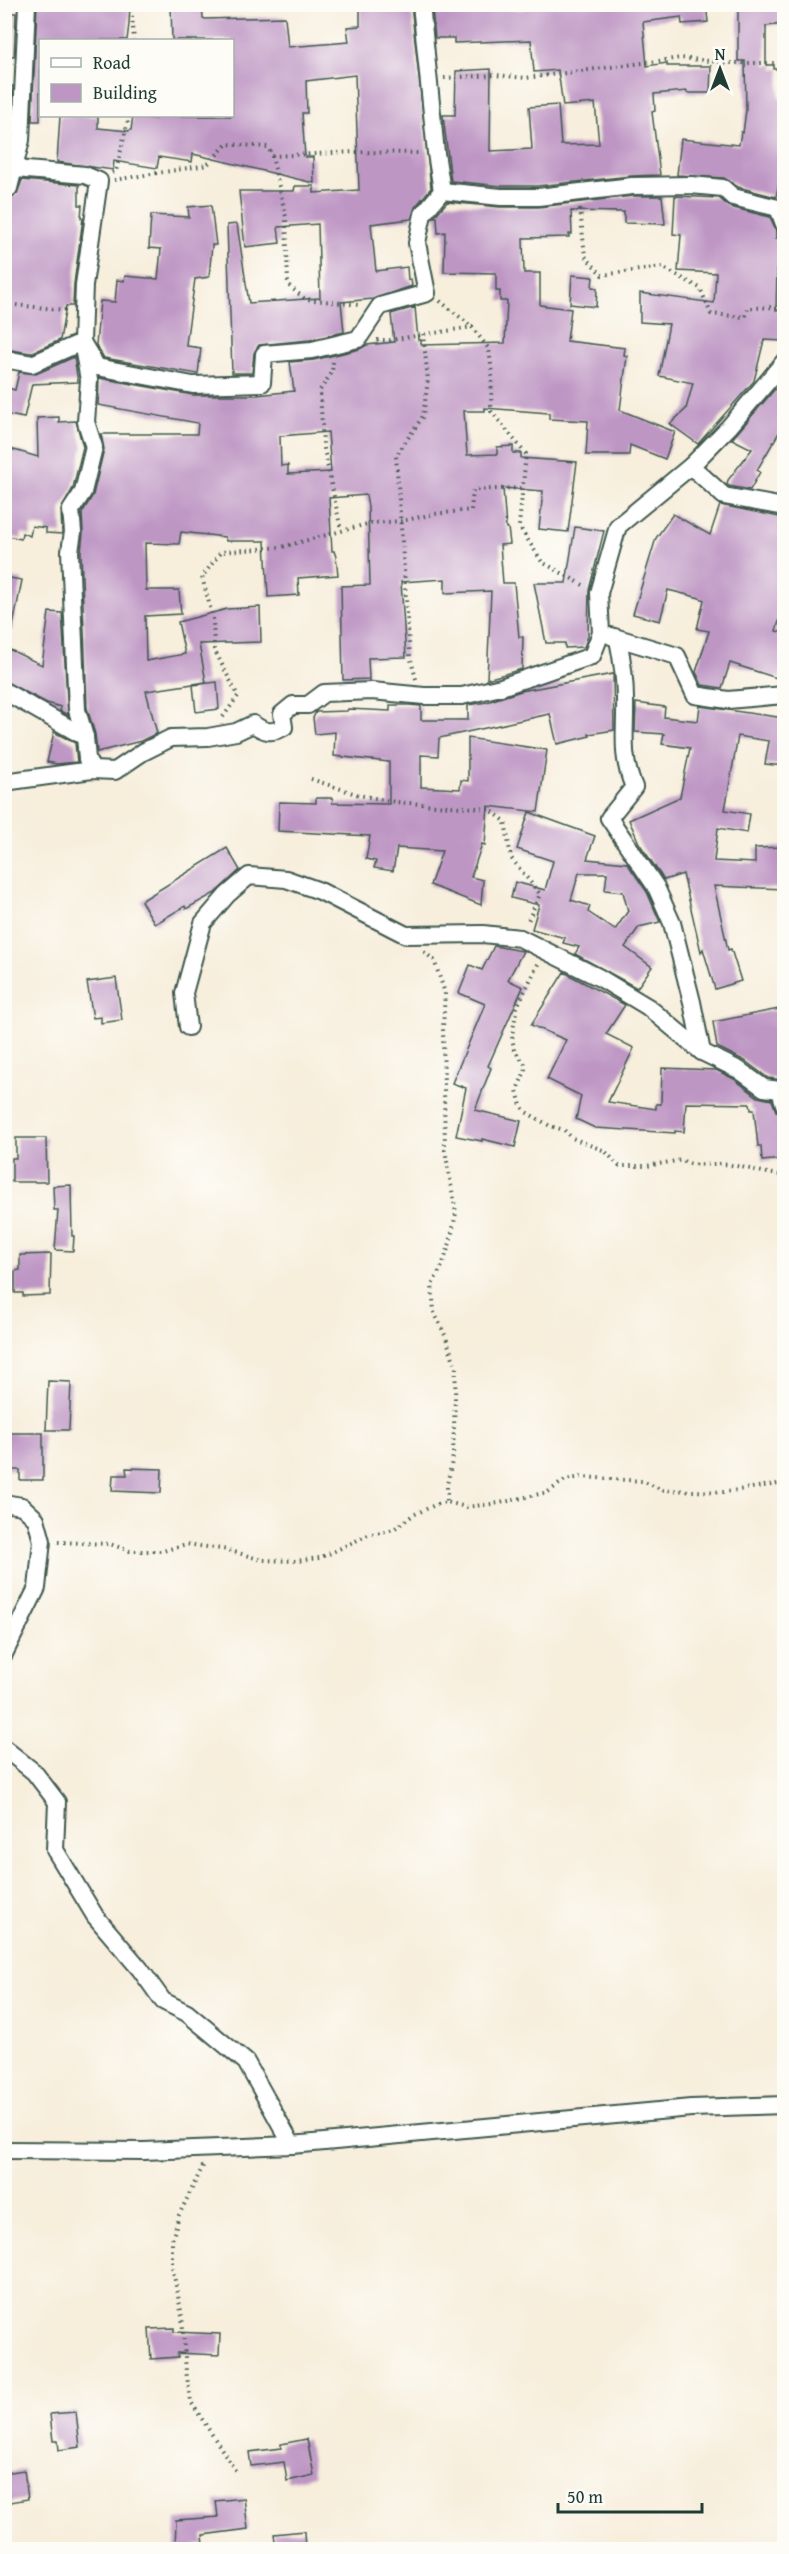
<svg xmlns="http://www.w3.org/2000/svg" width="789" height="2554" font-family="'Gentium Book Plus',serif">
<style>
.building{fill:#be96c4;fill-rule:evenodd}
.lines{fill:none;stroke-linecap:round;stroke-linejoin:round}
.street-casing{stroke:#3f584d;stroke-width:20}
.path{stroke:#3f584d;stroke-width:4;stroke-dasharray:1.5 4.5;stroke-linecap:butt}
.street{stroke:#fff;stroke-width:16}
</style>
<rect width="100%" height="100%" fill="#fdfcf7"/>
<filter id="ink" filterUnits="userSpaceOnUse"><feTurbulence type="fractalNoise" baseFrequency=".0167" numOctaves="2"/><feDisplacementMap in="SourceGraphic" scale="12" xChannelSelector="R" yChannelSelector="G"/><feConvolveMatrix kernelMatrix="1 2 1 2 8 2 1 2 1" color-interpolation-filters="sRGB"/></filter>
<filter id="wash" filterUnits="userSpaceOnUse"><feTurbulence type="fractalNoise" baseFrequency=".008" numOctaves="4" result="noise"/><feDisplacementMap in="SourceGraphic" scale="24" xChannelSelector="R" yChannelSelector="G"/><feGaussianBlur stdDeviation="1.35" result="paint"/><feColorMatrix in="noise" values="0 0 0 0 0 0 0 0 0 0 0 0 0 0 0 0 0 1.4 0 .05"/><feComposite in="paint" operator="in"/></filter>
<g filter="url(#wash)">
<rect width="100%" height="100%" fill="#f7eedc"/>
<g id="blocks">
<!-- building -->
<g class="building">
<polygon points="37,4 130,4 129,24 127,40 40,40 40,121 32,121"/>
<polygon points="171,4 202,4 203,18 205,19 285,17 288,47 349,42 347,27 360,26 360,4 411,4 431,188 415,207 411,219 371,224 376,271 407,267 408,280 411,279 412,286 373,299 341,302 344,332 310,340 259,345 254,353 252,373 232,373 227,225 237,224 249,303 320,298 318,224 278,227 280,243 245,247 239,191 294,191 295,186 314,186 314,193 359,190 355,75 306,81 307,113 302,113 305,157 313,157 314,183 193,154 192,162 159,157 157,168 114,161 113,170 57,162 60,116 98,116 98,128 128,131 131,130 133,116 155,119 155,116 232,116 232,40 172,40"/>
<polygon points="525,4 706,4 708,22 682,24 681,17 643,22 647,66 667,63 667,66 711,66 710,93 687,93 687,91 654,94 655,111 652,112 660,175 631,176 537,186 502,186 451,181 443,115 455,115 456,71 491,69 490,151 532,149 529,107 558,105 561,145 599,144 595,103 563,106 558,70 534,72 531,40 454,43 454,38 435,38 432,8 525,9"/>
<polygon points="738,4 784,4 784,24 766,26 766,65 774,65 774,69 780,69 779,98 784,98 784,174 781,173 776,197 738,187 724,178 677,175 681,139 739,145 741,132 743,133 746,110 745,61 738,61"/>
<polygon points="4,13 16,13 14,56 4,56"/>
<polygon points="4,84 13,86 11,123 4,123"/>
<polygon points="22,180 79,185 79,205 82,205 81,218 83,218 74,284 73,306 66,306 60,340 31,353 4,349 4,320 8,321 11,276 4,275 4,200 17,194"/>
<path d="M633 196H662L665 224 624 223V212L571 211 572 234H569V237L523 238 524 273H540V305L571 309 567 341 625 348 624 355 627 356 620 410 675 432 665 459 630 445 629 455H586L588 421 549 419V413L485 408V411H464L467 455 497 454V447L513 446V453H521V458L577 462 568 532 539 529 543 491 503 488 506 528H508L510 544 500 545 503 583H514L519 637H523L522 669 487 679 491 591 445 593V579L401 582 406 657 368 658 369 679 343 680 341 586 370 585 368 507 366 495 329 498 332 551H334L336 557 338 575 298 578 299 595 268 597 265 541H226L225 537 181 532 179 544 145 543 146 590H179L181 614 145 616 146 661 185 654 178 622 227 609 260 607 261 642 199 644 206 682 146 691 157 733 141 741 97 752 95 734 87 708 81 552 83 533 82 513 93 495 104 449 101 434H197L198 423 98 405 99 378 193 395H257L294 391 290 362 314 360 360 349 367 345 394 342 391 314 415 307 418 340H421V345L505 343 507 301H500V291H496V273L444 272 445 232 438 233 437 217H434L447 202 500 207H538ZM328 432 331 472 288 474V465L281 466 280 436Z"/>
<polygon points="675,196 719,198 730,207 770,217 777,232 776,238 783,238 783,268 777,269 776,310 784,310 784,341 764,340 754,381 698,444 670,424 686,409 693,383 659,376 669,324 640,322 640,293 714,303 716,273 678,271 681,235 673,234"/>
<polygon points="211,205 216,245 212,245 209,277 195,279 186,344 187,346 201,348 198,374 104,358 96,345 100,301 115,302 117,280 124,281 125,276 158,279 161,249 149,248 151,215 189,217 188,207"/>
<polygon points="572,275 593,277 592,287 597,288 596,307 570,304"/>
<polygon points="74,357 78,382 32,384 24,418 4,414 4,387 15,390 19,372 36,374"/>
<polygon points="775,389 784,392 784,424 757,470 760,472 750,490 729,486 727,484 728,480 752,449 732,439"/>
<polygon points="59,417 59,422 76,421 83,447 73,488 61,510 62,534 46,533 46,528 32,526 30,536 22,533 21,539 4,535 4,447 38,457 37,418"/>
<polygon points="720,505 784,518 784,606 776,631 784,633 784,665 780,679 730,663 722,688 702,685 696,672 709,631 697,629 704,600 700,598 668,590 660,621 633,614 656,538 673,514 710,535"/>
<polygon points="575,527 604,531 589,590 588,636 584,647 565,648 565,643 546,643 534,583 566,583"/>
<polygon points="4,577 22,580 12,631 4,630"/>
<polygon points="49,612 62,613 68,715 60,711 61,707 47,703 4,681 4,647 42,665"/>
<polygon points="613,674 614,730 589,734 590,736 557,744 550,714 439,738 438,756 421,755 421,787 460,789 461,780 468,781 468,738 547,750 538,812 488,806 485,845 482,844 471,877 483,880 481,905 430,885 442,851 397,848 393,871 374,868 376,861 366,859 370,836 278,831 279,802 316,803 316,798 333,798 332,803 389,804 389,762 334,756 335,732 315,734 313,718 316,712 347,711 348,709 390,711 390,705 409,705 421,706 421,720 468,720 468,705 487,702 521,691"/>
<polygon points="217,682 219,709 196,712 193,685"/>
<polygon points="636,703 665,707 664,717 698,721 700,706 784,718 784,766 765,764 769,741 738,736 725,810 750,814 747,833 718,828 714,861 755,863 755,848 784,847 784,889 714,886 728,950 731,949 741,981 715,989 703,949 701,952 683,874 664,880 639,843 629,820 680,797 690,748 662,744 664,734 635,732"/>
<polygon points="54,732 75,743 77,762 57,764 47,762"/>
<path d="M529 812 595 836 587 859 627 863 647 892 660 922 639 927 625 947 652 967 637 988 575 954 579 947 563 943 565 938 532 929 539 905 511 898 515 882 545 890 553 861 517 849ZM579 873H607L605 890 623 892 628 911 615 930 588 912 590 906 571 900Z"/>
<polygon points="227,848 240,870 215,893 186,909 185,906 155,924 141,901"/>
<polygon points="494,946 523,951 508,980 523,987 488,1066 491,1068 475,1110 521,1121 515,1147 482,1139 482,1141 456,1136 466,1088 452,1083 485,1004 459,993 470,965 482,970"/>
<polygon points="564,972 625,1005 606,1034 634,1048 608,1102 656,1109 656,1104 661,1104 662,1068 716,1070 734,1079 758,1097 772,1100 776,1111 782,1114 784,1129 784,1159 762,1161 761,1146 758,1146 754,1110 751,1110 750,1104 686,1103 684,1132 675,1131 675,1133 595,1128 576,1119 581,1096 547,1079 566,1040 531,1025"/>
<polygon points="116,978 122,1020 101,1023 101,1017 93,1018 87,982"/>
<polygon points="784,1008 784,1080 768,1078 745,1061 717,1047 713,1022"/>
<polygon points="16,1138 46,1138 47,1182 12,1182 12,1158 16,1158"/>
<polygon points="71,1185 72,1236 74,1236 73,1251 55,1250 58,1210 54,1210 53,1186"/>
<polygon points="51,1254 50,1295 23,1296 23,1293 15,1293 15,1271 20,1270 20,1255"/>
<polygon points="48,1381 71,1382 69,1430 46,1430"/>
<polygon points="4,1433 43,1433 43,1480 20,1480 20,1470 4,1470"/>
<polygon points="126,1468 162,1469 161,1493 112,1491 113,1475 127,1475"/>
<polygon points="174,2328 174,2332 220,2334 219,2355 177,2353 178,2357 151,2359 149,2329"/>
<polygon points="76,2412 80,2447 59,2450 58,2441 53,2441 50,2414"/>
<polygon points="307,2439 314,2475 287,2481 284,2462 251,2466 249,2452 281,2448 281,2444"/>
<polygon points="24,2470 28,2499 4,2503 4,2473"/>
<polygon points="244,2498 248,2529 203,2535 204,2545 193,2546 193,2550 175,2550 176,2520 218,2517 216,2501"/>
<polygon points="304,2531 305,2550 276,2550 274,2534"/>
</g>
</g>
</g>
<g filter="url(#ink)">
<use href="#blocks" fill-opacity="0" stroke="#3f584d" stroke-width="1.5"/>
<g class="lines">
<defs>
<g id="street">
<polyline points="421,4 436,153 442,191 501,197 538,197 632,186 691,185 723,188 733,197 778,208 784,224"/>
<polyline points="15,169 85,175 99,181 84,285 82,342 89,380 86,422 94,447 83,492 71,510 73,532 70,551 77,710 85,737"/>
<polyline points="4,190 9,188 21,140 27,4"/>
<polyline points="4,359 32,364 82,342 97,367 193,385 262,383 264,354 312,350 358,339 380,306 427,293 417,243 423,214 442,191"/>
<polyline points="691,466 724,496 784,507"/>
<polyline points="611,636 677,656 695,695 728,700 784,695"/>
<path d="M618 639C622 659 625 679 625 699 626 731 620 756 634 787L609 818 656 887 672 923 692 1002 702 1052 739 1070 764 1088 780 1090 784 1104"/>
<polyline points="4,691 85,737 87,759 92,770"/>
<path d="M4 782 92 770 115 771 143 752 171 738 208 737 236 732 253 724C265 732 271 734 284 727L282 714 293 705H308L324 693 372 691 424 696H462L501 687 592 656 601 633 599 593 618 526 691 466 729 427 784 362"/>
<polyline points="188,1027 184,993 203,923 227,895 249,876 286,879 320,891 406,935 483,934 520,938 600,978 648,1007 702,1052"/>
<polyline points="4,1503 22,1506 36,1519 42,1541 37,1588 4,1654"/>
<polyline points="4,1748 34,1772 57,1802 55,1850 95,1916 140,1969 163,2001 187,2013 246,2062 292,2145"/>
<polyline points="4,2150 144,2151 292,2145 691,2108 784,2105"/>
</g>
</defs>
<!-- street casing -->
<use href="#street" class="street-casing"/>
<!-- path -->
<g class="path">
<polyline points="131,4 134,40"/>
<polyline points="561,4 563,4"/>
<polyline points="444,78 495,75 526,78 681,58 729,63 784,63"/>
<polyline points="272,156 286,217 288,285 305,299 359,305"/>
<polyline points="112,173 116,171 129,116"/>
<polyline points="114,180 207,165 227,144 268,147 272,156 355,152 420,153"/>
<polyline points="782,193 784,184"/>
<polyline points="580,209 585,256 602,275 662,267 700,288 711,314 745,317 748,308 780,307 784,302"/>
<polyline points="440,301 471,326"/>
<polyline points="4,304 66,310"/>
<polyline points="377,340 390,340 472,327 489,349 492,373 491,411 526,454 519,526 542,562 585,586"/>
<polyline points="333,362 332,372 320,390 323,444 341,530"/>
<polyline points="416,679 410,656 396,456 423,416 428,380 423,334"/>
<polyline points="223,717 238,696 214,649 213,618 202,577 221,552 282,547 371,523 402,521 434,514 471,510 473,490 524,488"/>
<polyline points="311,779 359,795 395,802 489,809 505,821 511,858 540,894 527,923"/>
<polyline points="424,952 434,960 445,993 443,1028 445,1150 456,1213 450,1243 442,1266 432,1285 434,1312 445,1335 456,1367 453,1456 447,1485 447,1502"/>
<path d="M538 964 517 1007 512 1036 514 1050 525 1064V1071L517 1090 521 1106 526 1112 550 1126 564 1130 572 1138 605 1151 619 1166H647L682 1160C694 1168 709 1163 723 1164 744 1166 763 1174 784 1175"/>
<polyline points="58,1542 110,1544 130,1551 163,1551 186,1544 228,1550 262,1560 296,1561 320,1558 368,1535 394,1529 413,1515 437,1504 447,1502 466,1507 500,1503 548,1492 565,1480 582,1477 642,1481 663,1490 725,1492 784,1483"/>
<polyline points="203,2166 179,2215 172,2240 172,2266 182,2316 186,2371 191,2402 237,2473"/>
</g>
<!-- street -->
<use href="#street" class="street"/>
</g>
</g>
<!-- margin -->
<rect width="789" height="2554" fill="none" stroke="#fdfcf7" stroke-width="24"/>
<!-- legend -->
<rect x="39" y="39" width="195" height="78" fill="#fdfcf7" stroke="#a4b0a9" stroke-width="1.5"/>
<rect x="51" y="58" width="30" height="9" fill="#ffffff" stroke="#a4b0a9" stroke-width="1.5"/>
<text x="93" y="69" font-size="18" fill="#1f3d34">Road</text>
<rect x="51" y="84" width="30" height="18" fill="#be96c4" stroke="#a4b0a9" stroke-width="1.5"/>
<text x="93" y="99" font-size="18" fill="#1f3d34">Building</text>
<!-- north arrow -->
<g transform="translate(720 69)" stroke="#fdfcf7" stroke-width="4.5" paint-order="stroke">
<path d="M0-4.5L10 22L0 15L-10 22Z" fill="#1f3d34"/>
<text y="-9" font-size="16" font-weight="bold" text-anchor="middle" fill="#1f3d34">N</text>
</g>
<!-- scale -->
<path d="M558 2503v9h144v-9" fill="none" stroke="#1f3d34" stroke-width="3"/>
<text x="567" y="2503" font-size="18" fill="#1f3d34" stroke="#fdfcf7" stroke-width="4.5" paint-order="stroke">50 m</text>
</svg>
